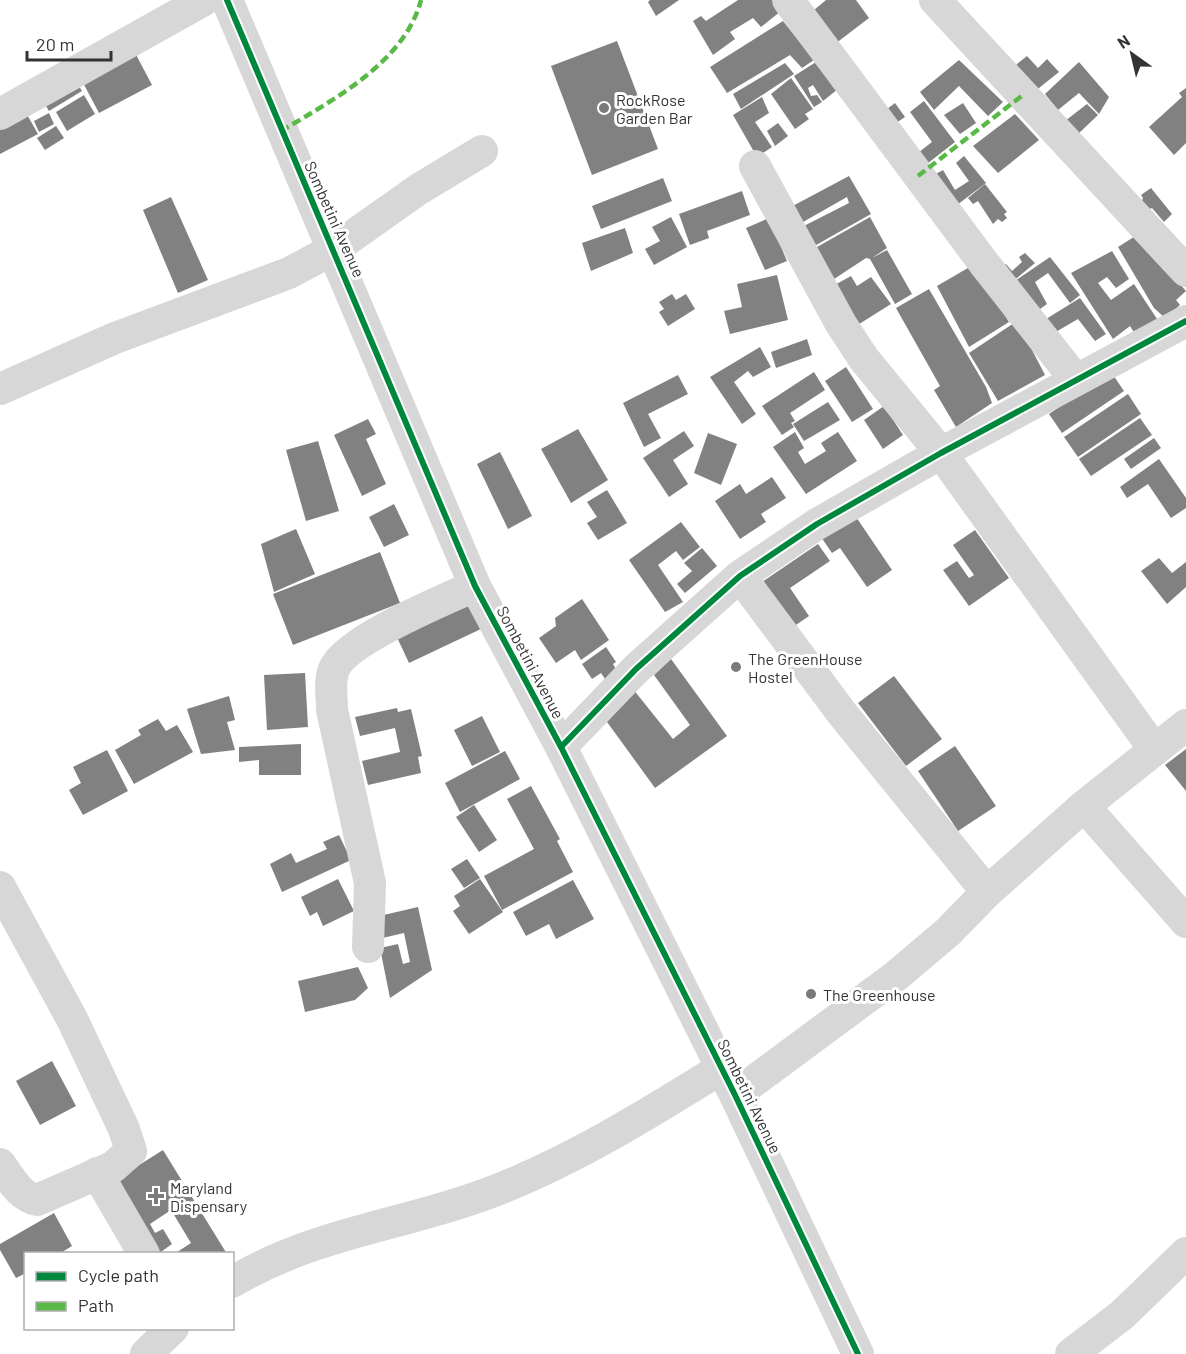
<svg xmlns="http://www.w3.org/2000/svg" width="1186" height="1354" font-family="Barlow,sans-serif">
<style>
.building{fill:#818181}
.lines{fill:none;stroke-linecap:round;stroke-linejoin:round}
.street{stroke:#d7d7d7;stroke-width:32}
.quiet{stroke:#58b947;stroke-width:4.5;stroke-dasharray:9 4.5;stroke-linecap:butt}
.cycleway-casing{stroke:#fff;stroke-width:10}
.cycleway{stroke:#00873e;stroke-width:6}
.poi-dot{fill:#7a7a7a;stroke:#fff;stroke-width:2}
.labels{text-anchor:middle;dominant-baseline:central;stroke-width:6;stroke-linejoin:round;paint-order:stroke}
.poi-label{font-size:16px;fill:#333;stroke:#fff;text-anchor:start}
.street-label{font-size:16px;fill:#333;stroke:#fff}
</style>
<rect width="100%" height="100%" fill="#fff"/>
<!-- building -->
<g class="building">
<polygon points="650,0 679,0 656,16 648,2"/>
<polygon points="738,0 772,0 781,11 761,27 753,18 730,32 735,39 713,55 693,21 701,16 706,21"/>
<polygon points="826,0 856,0 869,18 831,47 808,15"/>
<polygon points="783,21 814,60 802,68 790,55 727,93 710,67"/>
<polygon points="617,41 658,149 592,175 551,66"/>
<polygon points="133,49 152,85 99,113 80,77"/>
<polygon points="1027,56 1038,68 1047,59 1059,72 1034,92 1012,68"/>
<polygon points="959,60 1003,102 988,116 959,86 934,110 920,92"/>
<polygon points="816,62 838,89 823,101 813,85 808,88 811,96 817,95 822,102 814,107 794,76"/>
<polygon points="1079,62 1109,97 1099,114 1079,93 1058,110 1045,94"/>
<polygon points="785,63 794,74 741,109 733,94"/>
<polygon points="74,78 82,91 49,111 41,98"/>
<polygon points="791,78 813,109 805,114 809,119 795,129 771,94"/>
<polygon points="1186,88 1186,143 1174,155 1149,127 1182,97 1179,93"/>
<polygon points="84,95 95,114 67,131 56,112"/>
<polygon points="762,97 769,113 755,122 772,147 757,157 733,115"/>
<polygon points="924,101 955,142 923,167 914,156 932,142 910,112"/>
<polygon points="895,103 905,117 887,129 879,115"/>
<polygon points="963,103 976,123 960,134 944,115"/>
<polygon points="1087,104 1098,115 1077,135 1065,121"/>
<polygon points="25,111 38,134 0,154 0,125"/>
<polygon points="49,113 54,124 39,132 34,121"/>
<polygon points="1015,114 1039,140 998,173 973,146"/>
<polygon points="778,123 788,136 775,146 767,131"/>
<polygon points="56,126 64,138 45,150 37,138"/>
<polygon points="964,156 986,183 953,208 932,176 943,170 955,190 969,181 956,163"/>
<polygon points="849,176 871,214 809,249 798,229 849,203 847,197 796,226 787,209"/>
<polygon points="663,178 672,201 601,229 592,206"/>
<polygon points="985,184 1007,212 1004,214 1007,218 1002,222 998,219 993,224 978,201 973,204 968,198"/>
<polygon points="1151,188 1172,214 1164,222 1152,208 1145,211 1141,204 1143,198 1141,195"/>
<polygon points="742,191 750,215 707,231 709,238 690,245 679,214"/>
<polygon points="171,197 208,280 178,293 143,210"/>
<polygon points="671,217 687,247 654,265 645,249 660,241 652,227"/>
<polygon points="870,217 887,248 872,258 887,250 912,294 895,304 870,259 866,258 828,283 810,251"/>
<polygon points="769,218 787,261 765,270 746,228"/>
<polygon points="625,228 633,253 591,271 582,243"/>
<polygon points="1137,235 1186,291 1176,300 1180,305 1165,318 1154,308 1118,247"/>
<polygon points="1112,251 1129,279 1116,288 1107,277 1098,283 1111,300 1134,284 1159,322 1137,337 1130,326 1113,339 1071,273"/>
<polygon points="1025,253 1035,263 1012,282 1002,267 1006,264 1012,271 1022,262 1019,257"/>
<polygon points="1050,257 1080,295 1070,303 1048,273 1035,282 1047,304 1033,314 1012,283"/>
<polygon points="973,265 1009,322 969,347 937,286"/>
<polygon points="777,275 788,320 730,334 724,311 742,307 737,284"/>
<polygon points="851,276 857,286 871,277 891,304 856,326 831,287"/>
<polygon points="929,289 986,387 992,403 956,427 934,390 940,386 896,308"/>
<polygon points="672,294 676,300 686,294 695,309 668,326 659,312 664,309 659,302"/>
<polygon points="1080,298 1106,334 1095,341 1078,319 1054,333 1046,319"/>
<polygon points="1017,321 1045,375 998,401 969,353"/>
<polygon points="807,339 812,355 776,368 771,352"/>
<polygon points="760,347 771,367 753,377 748,371 734,382 756,414 742,424 710,377"/>
<polygon points="846,367 873,409 852,422 825,381"/>
<polygon points="814,372 825,390 790,413 795,421 791,423 794,427 782,435 762,406"/>
<polygon points="1111,372 1124,391 1062,433 1049,414"/>
<polygon points="678,375 688,394 648,414 661,438 644,447 623,403"/>
<polygon points="1128,394 1141,414 1078,457 1064,437"/>
<polygon points="828,402 840,420 804,441 793,424"/>
<polygon points="884,406 903,435 883,449 864,420"/>
<polygon points="1140,418 1152,435 1091,476 1079,459"/>
<polygon points="368,419 376,434 366,439 386,484 362,496 334,435"/>
<polygon points="578,429 608,480 571,503 541,449"/>
<polygon points="684,431 694,446 673,460 688,484 669,497 643,458"/>
<polygon points="795,432 804,448 798,452 805,464 826,451 821,443 838,432 857,461 806,494 773,447"/>
<polygon points="708,433 737,444 721,485 694,473"/>
<polygon points="1154,438 1161,448 1131,469 1124,459"/>
<polygon points="318,441 339,511 306,521 286,450"/>
<polygon points="500,452 532,516 508,529 477,464"/>
<polygon points="1159,459 1186,498 1186,508 1171,518 1148,484 1127,498 1120,487"/>
<polygon points="772,477 786,498 761,514 766,522 740,539 715,501 740,484 746,494"/>
<polygon points="607,490 627,523 598,540 587,523 597,517 587,502"/>
<polygon points="394,504 409,535 384,547 369,517"/>
<polygon points="852,511 892,570 867,587 840,548 832,553 819,534"/>
<polygon points="681,522 700,547 683,560 676,551 658,565 683,602 665,612 629,560"/>
<polygon points="296,529 315,574 274,592 261,544"/>
<polygon points="975,530 1009,578 969,606 943,570 957,561 969,578 974,575 953,545"/>
<polygon points="818,544 830,561 790,588 809,616 793,627 762,582"/>
<polygon points="702,548 717,566 685,593 677,584 692,571 684,563"/>
<polygon points="380,552 400,603 293,645 273,594"/>
<polygon points="1159,558 1172,573 1186,562 1186,587 1167,604 1141,571"/>
<polygon points="468,596 483,628 409,663 394,631"/>
<polygon points="582,599 609,640 581,660 575,650 556,663 539,638 556,626 555,618"/>
<polygon points="606,647 616,662 613,664 617,671 605,679 601,673 592,679 582,664"/>
<polygon points="671,659 727,736 655,788 602,715 633,689 673,739 690,725 654,675"/>
<polygon points="305,673 308,727 267,730 264,675"/>
<polygon points="894,676 942,739 906,766 858,703"/>
<polygon points="229,696 235,720 227,722 235,750 201,754 187,709"/>
<polygon points="397,708 398,712 411,709 422,756 418,757 421,773 368,785 362,761 400,752 395,728 360,736 355,717"/>
<polygon points="482,716 500,752 472,766 454,730"/>
<polygon points="158,719 166,731 177,725 193,752 134,784 115,750 141,735 138,730"/>
<polygon points="301,744 301,775 259,775 259,760 239,762 239,747"/>
<polygon points="955,746 996,806 958,831 918,771"/>
<polygon points="1186,749 1186,791 1165,765"/>
<polygon points="107,750 128,791 83,815 69,790 81,783 73,767"/>
<polygon points="505,751 520,779 460,812 445,783"/>
<polygon points="531,786 560,839 557,841 573,872 502,910 484,876 534,849 507,799"/>
<polygon points="474,805 497,840 479,852 456,817"/>
<polygon points="339,835 351,860 282,892 270,864 291,853 296,863 327,849 323,842"/>
<polygon points="467,859 480,878 464,888 451,869"/>
<polygon points="338,879 354,911 323,926 317,912 310,916 301,897"/>
<polygon points="480,879 503,912 469,934 453,911 460,906 454,896"/>
<polygon points="573,880 594,919 556,939 549,924 526,936 513,912"/>
<polygon points="418,907 432,970 390,998 380,948 398,944 403,964 410,962 404,933 378,939 375,917"/>
<polygon points="358,967 368,988 355,1000 305,1012 298,981"/>
<polygon points="52,1061 76,1106 40,1125 16,1081"/>
<polygon points="163,1150 227,1254 174,1254 191,1243 171,1210 150,1224 155,1233 163,1229 172,1244 158,1254 112,1182"/>
<polygon points="54,1213 72,1246 59,1254 26,1254 26,1273 16,1278 0,1250 0,1244"/>
</g>
<g class="lines">
<!-- street -->
<g class="street">
<polyline points="227,0 475,586 561,747 735,1095 858,1354"/>
<polyline points="788,0 983,262 1075,379"/>
<polyline points="935,0 1186,271"/>
<polyline points="0,114 204,0"/>
<polyline points="755,166 841,324 864,359 941,453 1154,749"/>
<polyline points="0,389 115,338 289,273 334,249 419,189 482,151"/>
<polyline points="740,576 841,712 987,892"/>
<polyline points="561,747 636,669 740,576 817,524 941,453 1186,321"/>
<polyline points="1084,806 1186,922"/>
<path d="M0 887 72 1019 124 1129 131 1151 113 1167 37 1200C19 1196 11 1179 0 1164"/>
<path d="M368 947 370 883 332 710C332 697 329 682 334 669 346 640 444 600 475 586"/>
<polyline points="735,1095 896,976 948,932 987,892 1084,806 1186,725"/>
<polyline points="97,1173 144,1254"/>
<path d="M232 1282C317 1232 401 1226 489 1193 571 1162 648 1114 722 1068"/>
<polyline points="146,1354 173,1328"/>
<polyline points="1071,1354 1122,1315 1186,1253"/>
</g>
<!-- quiet -->
<g class="quiet">
<path d="M281 131C333 100 405 62 421 0"/>
<polyline points="918,176 1023,95"/>
</g>
<defs>
<g id="cycleway">
<polyline points="227,0 475,586 561,747 735,1095 858,1354"/>
<polyline points="561,747 636,669 740,576 817,524 941,453 1186,321"/>
</g>
</defs>
<!-- cycleway casing -->
<use href="#cycleway" class="cycleway-casing"/>
<!-- cycleway -->
<use href="#cycleway" class="cycleway"/>
</g>
<!-- markers -->
<g class="poi-dot">
<circle cx="604" cy="108" r="6"/>
<circle cx="736" cy="667" r="6"/>
<circle cx="811" cy="994" r="6"/>
<path d="M153 1187h6v6h6v6h-6v6h-6v-6h-6v-6h6z"/>
</g>
<g class="labels">
<!-- poi labels -->
<g class="poi-label">
<text x="616" y="99">RockRose<tspan x="616" dy="18">Garden Bar</tspan></text>
<text x="748" y="658">The GreenHouse<tspan x="748" dy="18">Hostel</tspan></text>
<text x="823" y="994">The Greenhouse</text>
<text x="170" y="1187">Maryland<tspan x="170" dy="18">Dispensary</tspan></text>
</g>
<!-- street labels -->
<g class="street-label">
<text transform="translate(335 219) rotate(66)">Sombetini Avenue</text>
<text transform="translate(531 662) rotate(62)">Sombetini Avenue</text>
<text transform="translate(750 1096) rotate(64)">Sombetini Avenue</text>
</g>
</g>
<!-- legend -->
<rect x="24" y="1252" width="210" height="78" fill="#ffffff" stroke="#adadad" stroke-width="1.5"/>
<rect x="36" y="1272" width="30" height="9" fill="#00873e" stroke="#adadad" stroke-width="1.5"/>
<text x="78" y="1282" font-size="18" fill="#333333">Cycle path</text>
<rect x="36" y="1302" width="30" height="9" fill="#58b947" stroke="#adadad" stroke-width="1.5"/>
<text x="78" y="1312" font-size="18" fill="#333333">Path</text>
<!-- north arrow -->
<g transform="translate(1132 54) rotate(326)" stroke="#ffffff" stroke-width="4.5" paint-order="stroke">
<path d="M0-4.5L10 22L0 15L-10 22Z" fill="#333333"/>
<text y="-9" font-size="16" font-weight="bold" text-anchor="middle" fill="#333333">N</text>
</g>
<!-- scale -->
<path d="M27 51v9h84v-9" fill="none" stroke="#333333" stroke-width="3"/>
<text x="36" y="51" font-size="18" fill="#333333" stroke="#ffffff" stroke-width="4.5" paint-order="stroke">20 m</text>
</svg>
